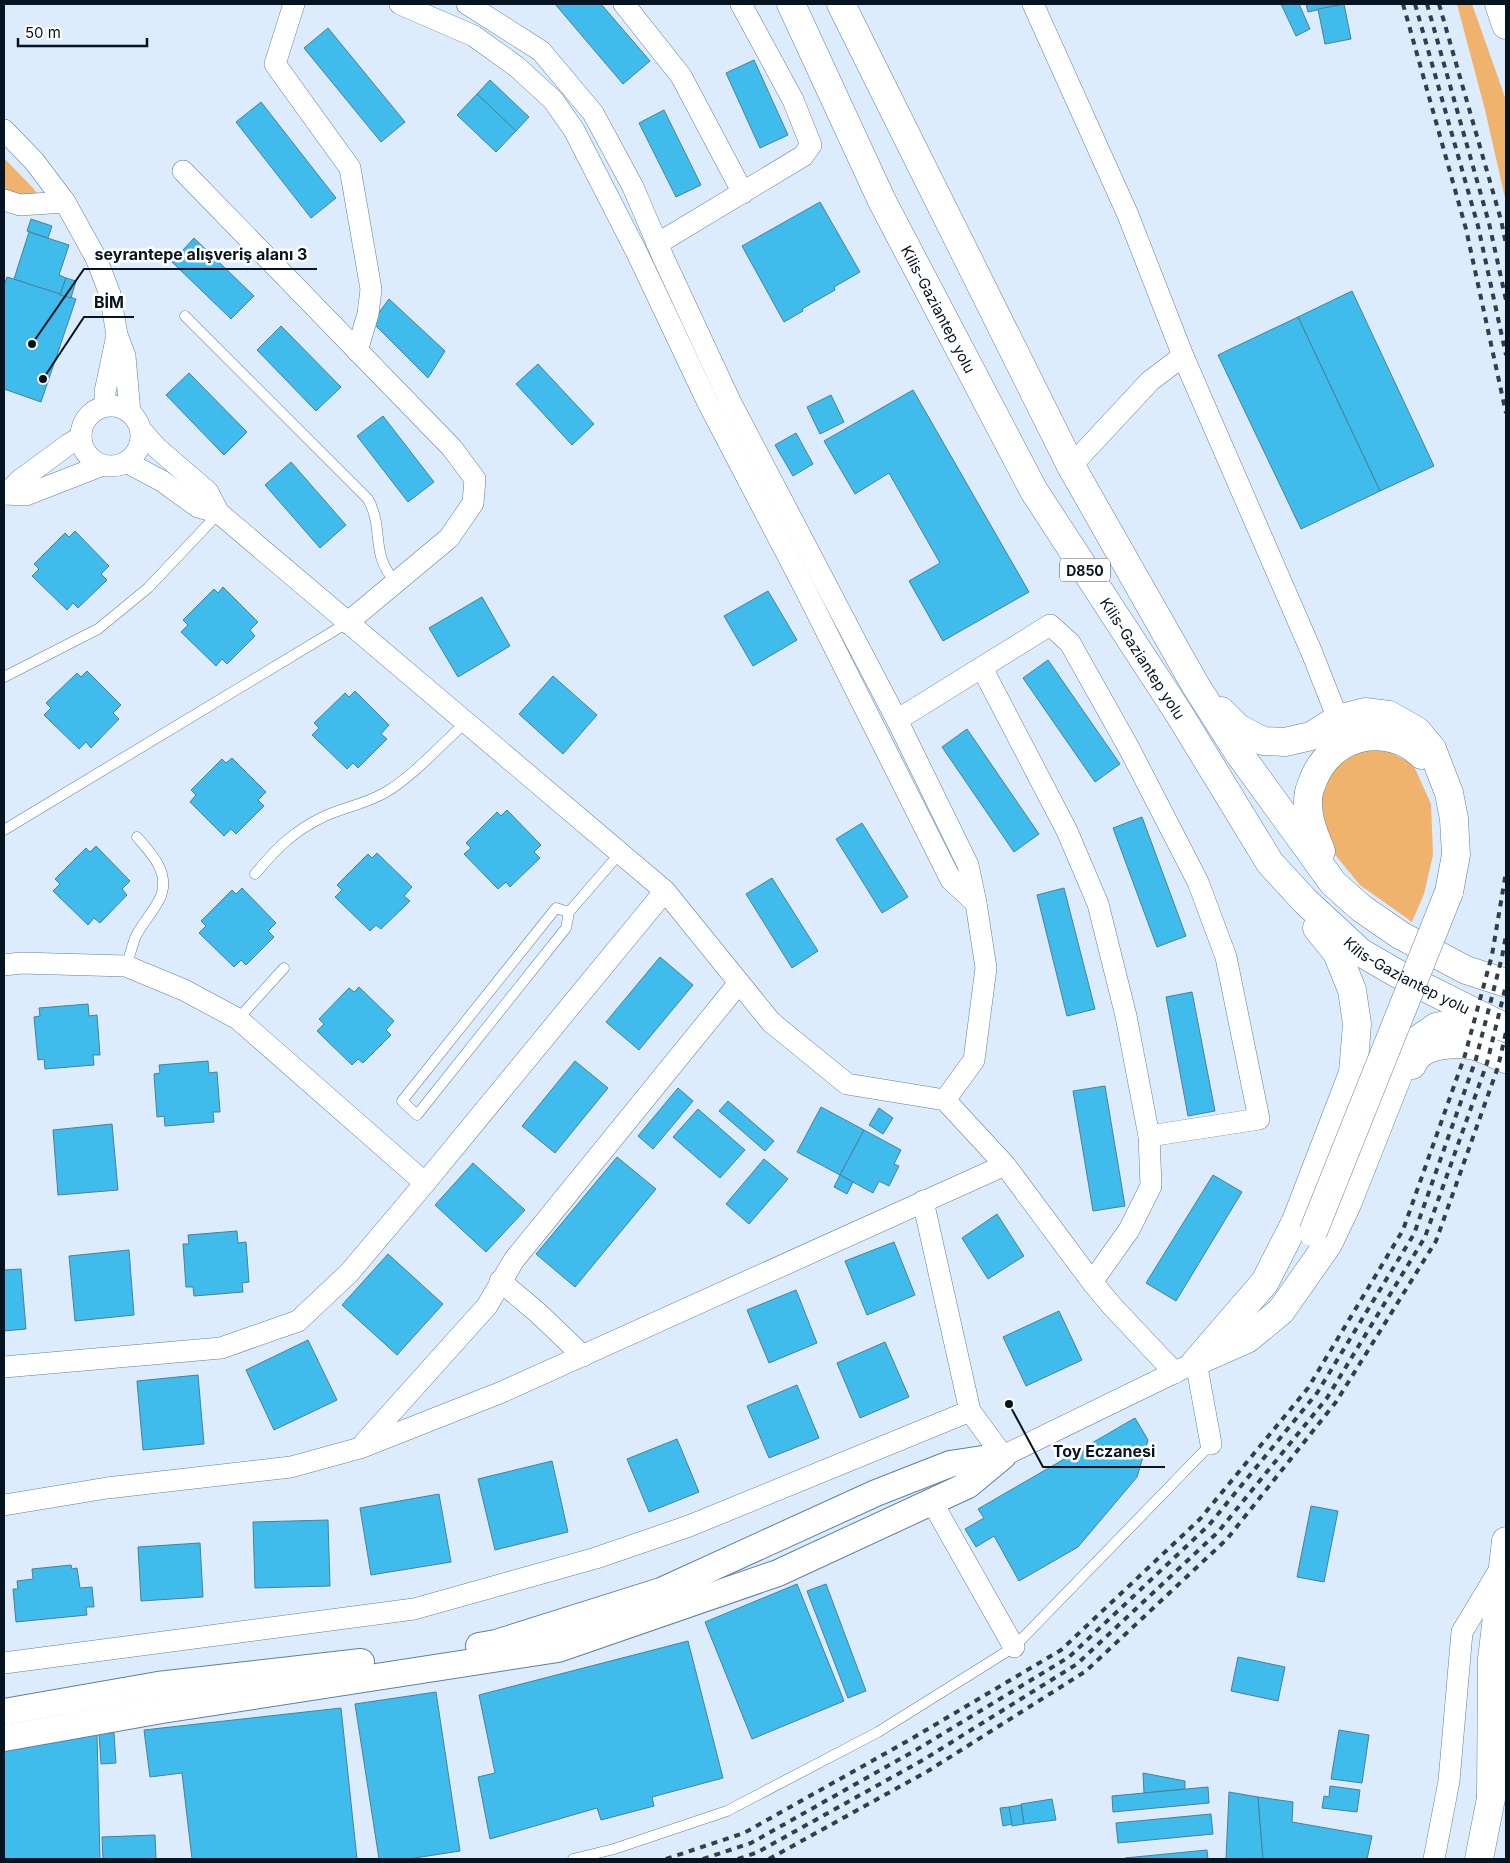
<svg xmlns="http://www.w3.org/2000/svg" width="1510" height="1863" font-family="Inter,sans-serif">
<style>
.green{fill:#f0b36d}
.building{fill:#3fbbec;stroke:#4a8099}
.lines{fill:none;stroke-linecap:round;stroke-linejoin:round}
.service-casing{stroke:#5c80a4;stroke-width:11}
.minor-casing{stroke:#5c80a4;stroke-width:22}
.tertiary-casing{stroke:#5c80a4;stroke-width:28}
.trunk-casing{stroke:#5c80a4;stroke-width:29}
.service{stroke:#fff;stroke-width:10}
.minor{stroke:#fff;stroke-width:21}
.tertiary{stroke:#fff;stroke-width:26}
.trunk{stroke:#fff;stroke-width:28}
.rail{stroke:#313f4d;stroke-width:4;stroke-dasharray:6 6;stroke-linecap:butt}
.trunk-bridge-casing{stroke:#5c80a4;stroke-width:29;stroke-linecap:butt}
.trunk-bridge{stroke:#fff;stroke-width:28}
.labels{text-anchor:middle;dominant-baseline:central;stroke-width:5;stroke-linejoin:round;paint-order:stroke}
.shield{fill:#fff;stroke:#515a64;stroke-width:1}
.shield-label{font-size:14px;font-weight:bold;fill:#061321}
.street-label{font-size:15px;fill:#061321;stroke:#fff}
.leader{fill:none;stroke:#061321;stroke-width:2}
.callout-dot{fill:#061321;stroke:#fff;stroke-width:2}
.callout-label{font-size:16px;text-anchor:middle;font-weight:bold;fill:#061321;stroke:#fff;stroke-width:5;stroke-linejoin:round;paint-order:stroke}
</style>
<rect width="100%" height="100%" fill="#ddecfc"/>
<!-- green -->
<g class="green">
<polygon points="1457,4 1472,4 1506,100 1506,202 1485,110"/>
<polygon points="4,158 33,188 43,202 4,206"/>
<polygon points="1385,750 1413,764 1431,804 1433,855 1424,894 1412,922 1360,885 1322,839 1315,799 1330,769 1358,751"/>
</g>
<!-- building -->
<g class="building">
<polygon points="555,4 601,4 650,61 623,84"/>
<polygon points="1281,4 1299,4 1310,29 1296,36"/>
<polygon points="1306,4 1345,4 1308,12"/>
<polygon points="1344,4 1351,39 1325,44 1318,9"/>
<polygon points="328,28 405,122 381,142 304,48"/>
<polygon points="754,60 788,135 760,148 726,73"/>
<polygon points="490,80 529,117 516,131 477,94"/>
<polygon points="477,94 516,131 496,152 457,115"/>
<polygon points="261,102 336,198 311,218 236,122"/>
<polygon points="664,110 701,185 676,197 639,123"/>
<polygon points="820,202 860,272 834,287 835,290 802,309 803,311 784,322 742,246"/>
<polygon points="31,219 52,226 48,238 27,231"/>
<polygon points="29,232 69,245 59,275 66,278 60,295 14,279"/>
<polygon points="194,238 254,296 231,319 172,262"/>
<polygon points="7,277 76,299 41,402 4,389 4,286"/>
<polygon points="66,278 76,281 71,298 60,295"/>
<polygon points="1352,291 1434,466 1380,491 1298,317"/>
<polygon points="389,299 445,351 428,378 372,322"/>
<polygon points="1298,317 1380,491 1301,529 1218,355"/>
<polygon points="281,326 341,387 316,411 257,350"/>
<polygon points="538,364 594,424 572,445 516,384"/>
<polygon points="189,373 247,432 224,455 166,395"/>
<polygon points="913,390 1029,592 943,641 909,581 940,563 889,473 855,494 824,441"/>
<polygon points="831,395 844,422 820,434 807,407"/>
<polygon points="383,416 434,482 408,502 357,436"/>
<polygon points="796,433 813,464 793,476 775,445"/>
<polygon points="291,462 346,525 320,548 265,485"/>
<polygon points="75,531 109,566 101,574 107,580 78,608 73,603 67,610 32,576 39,569 34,564 65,533 69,537"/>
<polygon points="223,587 258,622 250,630 255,636 227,664 222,659 216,666 181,632 188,625 183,620 214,589 218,593"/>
<polygon points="768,591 797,640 753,666 724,616"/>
<polygon points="482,597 510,646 458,677 429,628"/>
<polygon points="1048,660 1120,764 1095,782 1023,678"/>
<polygon points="87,671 121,705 113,713 119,719 91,748 86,742 79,749 44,715 51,708 46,703 77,673 81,677"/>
<polygon points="553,676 597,715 563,754 519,714"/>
<polygon points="355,691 389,725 381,734 387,739 358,768 353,763 347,769 312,735 319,728 314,723 345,693 349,697"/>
<polygon points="967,729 1039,834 1014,852 942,747"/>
<polygon points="232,758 266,792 258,800 264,806 236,834 231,829 224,836 190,802 196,795 191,790 222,759 226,763"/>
<polygon points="507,810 541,845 534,852 540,858 510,887 506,882 498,889 464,854 471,848 466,843 497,812 501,816"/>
<polygon points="1142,817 1186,936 1157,947 1113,828"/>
<polygon points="862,823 908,897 882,913 836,839"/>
<polygon points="96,846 130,881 122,889 127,895 100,923 94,918 88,925 53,891 60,884 55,879 86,848 90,852"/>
<polygon points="377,853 412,887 404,896 410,901 381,929 376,925 370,931 335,897 342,890 337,885 368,854 372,858"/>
<polygon points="772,878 818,951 792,968 746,894"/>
<polygon points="242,888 276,923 268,931 274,937 246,965 241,960 234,967 199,933 206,926 201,921 232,890 236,894"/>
<polygon points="1064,888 1095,1009 1067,1016 1037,895"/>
<polygon points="660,957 693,985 639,1050 606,1022"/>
<polygon points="359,987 394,1021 386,1030 391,1035 363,1063 358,1059 352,1065 317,1031 324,1024 319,1019 349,988 354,992"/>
<polygon points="1192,992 1215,1111 1188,1116 1166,997"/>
<polygon points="88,1004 89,1016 97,1015 100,1055 93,1055 94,1065 45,1069 44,1059 38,1060 34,1017 40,1016 39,1008"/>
<polygon points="208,1061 209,1073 217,1072 220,1112 213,1112 214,1122 165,1126 164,1116 157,1117 154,1074 160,1073 159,1065"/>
<polygon points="575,1061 608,1088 555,1153 522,1126"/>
<polygon points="1105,1086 1125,1206 1093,1211 1073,1091"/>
<polygon points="678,1088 693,1101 653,1149 638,1136"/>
<polygon points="728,1101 774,1141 765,1151 719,1111"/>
<polygon points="821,1107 864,1130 840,1175 797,1152"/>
<polygon points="879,1108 893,1118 883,1134 869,1125"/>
<polygon points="698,1109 745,1150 720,1178 673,1137"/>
<polygon points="112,1124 118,1190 58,1195 53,1130"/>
<polygon points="864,1130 901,1150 894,1164 899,1166 889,1186 879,1181 873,1193 840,1175"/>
<polygon points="617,1157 656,1189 575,1287 536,1254"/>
<polygon points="764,1159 788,1179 749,1224 726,1204"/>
<polygon points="473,1163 525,1210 486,1252 435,1205"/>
<polygon points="840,1175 853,1182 847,1194 834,1187"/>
<polygon points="1213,1175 1242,1192 1176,1301 1146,1283"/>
<polygon points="997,1214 1024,1256 988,1279 962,1238"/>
<polygon points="237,1231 238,1243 246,1242 249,1282 242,1283 243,1292 194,1296 193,1287 186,1287 183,1244 189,1244 188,1235"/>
<polygon points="894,1242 915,1295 867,1315 845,1261"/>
<polygon points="129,1250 134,1315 75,1321 69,1256"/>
<polygon points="388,1254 443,1304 397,1355 342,1305"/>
<polygon points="21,1269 26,1329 4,1331 4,1270"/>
<polygon points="796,1290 817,1343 769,1363 747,1310"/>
<polygon points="1059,1311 1082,1360 1026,1386 1003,1337"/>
<polygon points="308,1340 337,1400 274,1430 246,1370"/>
<polygon points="885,1342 909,1397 860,1418 837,1363"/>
<polygon points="198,1375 204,1444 143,1450 137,1381"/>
<polygon points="797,1385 819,1438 769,1458 747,1406"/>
<polygon points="1135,1418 1148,1440 1137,1477 1078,1547 1019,1581 994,1536 976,1547 965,1529 984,1518 978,1509"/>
<polygon points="677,1439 699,1492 649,1512 627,1459"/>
<polygon points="552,1461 568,1532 495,1550 478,1479"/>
<polygon points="439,1494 451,1562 371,1575 360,1508"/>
<polygon points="1311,1506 1338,1511 1324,1582 1297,1577"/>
<polygon points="328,1520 330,1586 255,1588 253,1522"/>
<polygon points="200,1543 203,1597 141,1601 138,1547"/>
<polygon points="71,1565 72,1569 77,1568 80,1588 92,1587 94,1607 86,1607 87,1615 16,1622 13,1589 18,1589 17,1581 33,1579 32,1569"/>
<polygon points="797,1584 844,1701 752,1739 705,1622"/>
<polygon points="826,1584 866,1691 848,1698 807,1591"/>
<polygon points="688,1641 723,1778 652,1797 654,1806 601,1820 597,1808 490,1839 478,1777 495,1773 479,1695"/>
<polygon points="1238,1657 1285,1667 1278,1701 1231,1691"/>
<polygon points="436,1692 460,1851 408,1859 379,1859 355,1704"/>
<polygon points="341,1708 357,1859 192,1859 182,1773 150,1777 144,1730"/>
<polygon points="1339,1730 1369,1735 1362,1783 1331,1779"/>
<polygon points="97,1733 100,1859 4,1859 4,1748"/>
<polygon points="99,1733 114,1733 116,1763 101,1764"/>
<polygon points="1143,1773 1185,1781 1185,1789 1144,1793"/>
<polygon points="1330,1786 1360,1790 1357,1812 1322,1808 1324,1796 1329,1797"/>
<polygon points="1208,1787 1209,1803 1113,1812 1112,1796"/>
<polygon points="1229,1792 1258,1797 1263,1859 1226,1859"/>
<polygon points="1258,1797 1293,1802 1292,1822 1372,1836 1367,1859 1263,1859"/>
<polygon points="1052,1799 1056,1820 1024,1824 1021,1804"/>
<polygon points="1021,1805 1024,1824 1012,1826 1009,1807"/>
<polygon points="1009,1807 1012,1824 1003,1826 1000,1808"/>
<polygon points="1211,1814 1213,1834 1118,1843 1116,1823"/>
<polygon points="155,1835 156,1859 103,1859 102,1837"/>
<polygon points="1207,1850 1208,1859 1125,1859 1125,1858"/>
</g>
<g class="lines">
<defs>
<g id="service">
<path d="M185 316 368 499C385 530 369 554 396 582"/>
<polyline points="4,677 98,629 148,588 219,513"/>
<polyline points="4,830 347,623"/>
<path d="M255 874C277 848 293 831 325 816 345 807 366 804 386 792 412 777 443 743 466 722"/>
<polyline points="569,912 556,908 402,1101 417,1115 566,928 569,912 620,853"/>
<path d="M126 966C130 956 132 945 136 936 143 922 155 910 161 896 170 872 151 853 137 837"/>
<polyline points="238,1019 284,968"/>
<polyline points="573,1859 614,1849 727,1811 878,1732 1014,1647 1211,1444"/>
</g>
<g id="minor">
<polyline points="294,4 275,64 350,168 371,289 368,314 357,351"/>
<polyline points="400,4 474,36 517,67 553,100 574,130 637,253 708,403 803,585 951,880 976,903"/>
<polyline points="467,4 541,51 593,113 633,187 663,257 730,401 897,720 968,865 976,903 986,968 974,1060 945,1100"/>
<polyline points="624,4 681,76 743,193"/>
<polyline points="1033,4 1128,215 1183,356 1312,653 1338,719"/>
<polyline points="4,130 34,161 65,202 96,258 110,294 117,335 125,356 130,413"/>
<polyline points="183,171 452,448 475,479 473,503 449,538 347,623"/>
<polyline points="4,200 20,205 65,202"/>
<polyline points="657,244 803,156 811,145 793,100 741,4"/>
<polyline points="105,406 105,392 117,335"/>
<circle cx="111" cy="436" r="30"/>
<polyline points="141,430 157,448 208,492 219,513 665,891 771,1022 847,1084 945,1100 1005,1165 1092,1282 1112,1306 1175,1373"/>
<polyline points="126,462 162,481 198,507 219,513"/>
<polyline points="1071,466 1150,381 1183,356"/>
<polyline points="4,494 26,495 103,465"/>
<polyline points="6,494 20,480 69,444 81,437"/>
<polyline points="982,668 1067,831 1098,904 1126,1016 1149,1136 1151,1186 1129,1230 1092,1282"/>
<polyline points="897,720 1050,625 1070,643 1130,750 1198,882 1226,957 1259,1119 1149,1136"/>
<polyline points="4,965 21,963 126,966 184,990 238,1019 425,1183"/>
<polyline points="923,1201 970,1411 1003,1456 1196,1362 1211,1444"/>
<polyline points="500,1281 537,1312 583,1356"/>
<polyline points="4,1367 221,1348 298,1321 349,1273 425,1183 665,891"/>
<polyline points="365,1442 487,1306 514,1260 739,983"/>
<polyline points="932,1502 1014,1647"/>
<polyline points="4,1505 107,1488 291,1467 360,1448 502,1392 1005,1165"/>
<polyline points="4,1663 414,1609 596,1558 689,1526 970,1411"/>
<polyline points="1434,1859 1449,1781 1462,1632 1500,1569"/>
</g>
<g id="tertiary">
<polyline points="479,1646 496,1643 661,1591 876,1493 950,1464 1002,1456"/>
<polyline points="4,1712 158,1685 361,1662"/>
<polyline points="4,1738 162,1710 558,1649 778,1573 968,1485 1003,1456"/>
</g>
<g id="trunk">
<path id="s1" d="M791 4 882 201 1034 491 1178 712 1270 863 1305 901 1360 952 1398 974 1506 1028"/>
<polyline points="841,4 1071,466 1196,686 1238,752 1333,883 1361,908 1400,935 1466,970 1506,983"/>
<polyline points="1499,4 1506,25"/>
<polyline points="1221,711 1238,728 1263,741 1285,742 1311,736 1338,719 1365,712 1389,715 1417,731 1432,749 1449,793 1454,819 1456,855 1449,892"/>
<path d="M1321 851C1313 832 1305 813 1309 792 1310 787 1313 782 1314 778 1333 734 1387 722 1422 755"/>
<path d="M1412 1065C1420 1044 1450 1043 1470 1045 1482 1047 1495 1055 1506 1059"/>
<polyline points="1204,1358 1247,1339 1281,1311 1328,1244 1347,1204 1410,1045 1436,1027 1460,1022 1492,1027"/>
<polyline points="1196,1362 1265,1282 1296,1221 1353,1073 1357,1024 1352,990 1337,953 1317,928"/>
<polyline points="1491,1795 1492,1659 1506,1541"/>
<polyline points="1479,1859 1495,1778"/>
</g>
</defs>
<!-- service casing -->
<use href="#service" class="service-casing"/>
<!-- minor casing -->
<use href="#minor" class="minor-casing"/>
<!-- tertiary casing -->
<use href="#tertiary" class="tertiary-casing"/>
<!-- trunk casing -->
<use href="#trunk" class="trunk-casing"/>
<!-- service -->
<use href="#service" class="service"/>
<!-- minor -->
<use href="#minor" class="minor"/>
<!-- tertiary -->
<use href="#tertiary" class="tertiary"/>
<!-- trunk -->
<use href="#trunk" class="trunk"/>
<!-- rail -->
<g class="rail">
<polyline points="1403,4 1466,229 1506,413"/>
<polyline points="1415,4 1478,226 1506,355"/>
<polyline points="1427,4 1489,223 1506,300"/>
<polyline points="1439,4 1501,220 1506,244"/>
<polyline points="666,1859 744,1833 911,1739 1061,1650 1200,1519 1308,1388 1403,1230 1465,1055 1492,955 1506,872"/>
<polyline points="703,1859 751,1843 916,1750 1069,1657 1209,1525 1317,1393 1414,1234 1476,1059 1502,957 1506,935"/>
<polyline points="738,1859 758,1852 923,1760 1077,1664 1218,1532 1327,1398 1425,1237 1487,1063 1506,985"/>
<polyline points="769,1859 928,1771 1086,1671 1227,1539 1336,1402 1436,1241 1498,1067 1506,1032"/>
</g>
<defs>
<polyline id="trunk-bridge" points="1313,1232 1449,892"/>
</defs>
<!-- trunk-bridge casing -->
<use href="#trunk-bridge" class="trunk-bridge-casing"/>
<!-- trunk-bridge -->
<use href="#trunk-bridge" class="trunk-bridge"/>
</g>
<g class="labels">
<!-- shield labels -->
<rect class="shield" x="1060" y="558.5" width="50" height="23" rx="4"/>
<g class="shield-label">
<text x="1085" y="570">D850</text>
</g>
<!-- street labels -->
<g class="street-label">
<text stroke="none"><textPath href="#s1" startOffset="339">Kilis-Gaziantep yolu</textPath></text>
<text stroke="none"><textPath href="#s1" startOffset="744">Kilis-Gaziantep yolu</textPath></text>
<text stroke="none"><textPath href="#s1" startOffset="1164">Kilis-Gaziantep yolu</textPath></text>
</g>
</g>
<!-- callouts -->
<path class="leader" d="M32 344L84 269H317M43 379L84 317H134M1009 1404L1043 1467H1165"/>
<g class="callout-dot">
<circle cx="32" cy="344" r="5"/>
<circle cx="43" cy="379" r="5"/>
<circle cx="1009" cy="1404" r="5"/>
</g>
<g class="callout-label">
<text x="201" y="260">seyrantepe alışveriş alanı 3</text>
<text x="109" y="308">BİM</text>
<text x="1104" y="1457">Toy Eczanesi</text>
</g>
<!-- border -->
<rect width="1510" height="1863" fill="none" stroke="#061321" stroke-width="10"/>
<!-- scale -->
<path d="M18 38v8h129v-8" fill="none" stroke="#061321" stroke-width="2.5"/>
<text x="25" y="38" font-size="15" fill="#061321" stroke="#ffffff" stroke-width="4" paint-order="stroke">50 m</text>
</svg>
